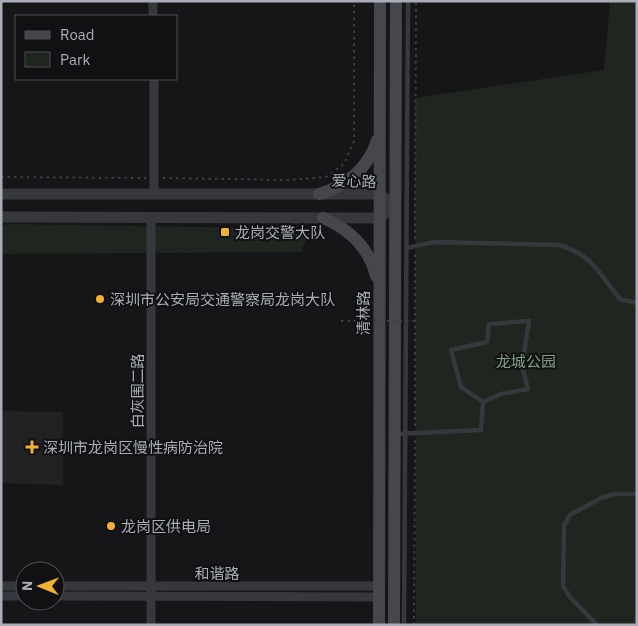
<svg xmlns="http://www.w3.org/2000/svg" width="638" height="626" font-family="'IBM Plex Sans','Noto Sans SC',sans-serif">
<style>
.built{fill:#222225}
.green{fill:#1e261f}
.lines{fill:none;stroke-linecap:round;stroke-linejoin:round}
.path{stroke:#3d3f44;stroke-width:2;stroke-dasharray:2.5 4;stroke-linecap:butt}
.service{stroke:#37383d;stroke-width:4.5}
.minor{stroke:#37383d;stroke-width:9}
.tertiary{stroke:#37383d;stroke-width:11}
.secondary{stroke:#45474d;stroke-width:12}
.path-bridge{stroke:#3d3f44;stroke-width:2;stroke-dasharray:2.5 4;stroke-linecap:butt}
.poi-dot{fill:#f2b134;stroke:#111113;stroke-width:2}
.labels{text-anchor:middle;dominant-baseline:central;stroke-width:4;stroke-linejoin:round;paint-order:stroke}
.street-label{font-size:15px;fill:#a8adb8;stroke:#111113}
.poi-label{font-size:15px;fill:#a8adb8;stroke:#111113;text-anchor:start}
.park-label{font-size:15px;fill:#7fa381;stroke:#111113}
</style>
<rect width="100%" height="100%" fill="#161618"/>
<!-- built -->
<polygon class="built" points="1,411 63,412 63,485 1,483"/>
<!-- green -->
<g class="green">
<polygon points="610,1 637,1 637,625 416,625 415,98 604,70"/>
<polygon points="12,224 312,229 301,252 1,254 1,225"/>
</g>
<g class="lines">
<!-- path -->
<g class="path">
<polyline points="1,177 146,178"/>
<polyline points="163,178 290,180 326,177 344,164 354,141 354,1"/>
<polyline points="415,239 416,1"/>
<polyline points="415,426 415,254"/>
<polyline points="414,625 415,439"/>
</g>
<!-- service -->
<g class="service">
<path d="M407 248 434 242 559 245C593 255 599 274 620 299L637 303"/>
<polyline points="396,434 481,430 483,402 461,387 451,350 487,342 489,324 529,321 522,366 528,389 501,394 483,402"/>
<polyline points="404,625 408,1"/>
<polyline points="597,625 570,597 563,586 564,525 570,515 601,498 614,494 637,494"/>
</g>
<!-- minor -->
<g class="minor">
<polyline points="153,1 153,16"/>
<polyline points="154,79 154,194"/>
<polyline points="1,586 25,586"/>
<polyline points="55,586 379,586"/>
<polyline points="1,596 25,596"/>
<polyline points="55,596 379,597"/>
<polyline points="151,625 151,218"/>
</g>
<!-- tertiary -->
<polyline class="tertiary" points="1,194 380,194 395,206 380,218 1,217"/>
<!-- secondary -->
<g class="secondary">
<path d="M319 194C346 186 369 168 377 140"/>
<path d="M323 218C349 229 369 248 376 276"/>
<polyline points="379,625 380,1"/>
<polyline points="394,625 396,1"/>
</g>
<!-- path-bridge -->
<polyline class="path-bridge" points="341,321 415,321"/>
</g>
<!-- markers -->
<g class="poi-dot">
<rect x="220" y="227" width="10" height="10" rx="2.5"/>
<circle cx="100" cy="299" r="5"/>
<path d="M29.5 439.5h5v5h5v5h-5v5h-5v-5h-5v-5h5z"/>
<circle cx="111" cy="526" r="5"/>
</g>
<g class="labels">
<!-- street labels -->
<g class="street-label">
<text transform="translate(354 181) rotate(2)">爱心路</text>
<text transform="translate(363 313) rotate(-90)">清林路</text>
<text transform="translate(137 391) rotate(-90)">白灰围二路</text>
<text x="217" y="573">和谐路</text>
</g>
<!-- poi labels -->
<g class="poi-label">
<text x="235" y="232">龙岗交警大队</text>
<text x="110" y="299">深圳市公安局交通警察局龙岗大队</text>
<text x="43" y="447">深圳市龙岗区慢性病防治院</text>
<text x="121" y="526">龙岗区供电局</text>
</g>
<!-- park labels -->
<g class="park-label">
<text x="526" y="361">龙城公园</text>
</g>
</g>
<!-- border -->
<rect width="638" height="626" fill="none" stroke="#a8adb8" stroke-width="5"/>
<!-- legend -->
<rect x="15" y="15" width="162" height="65" fill="#111113" stroke="#4d4f55"/>
<rect x="25" y="31" width="25" height="8" fill="#45474d" stroke="#4d4f55"/>
<text x="60" y="40" font-size="15" fill="#a8adb8">Road</text>
<rect x="25" y="52" width="25" height="15" fill="#1e261f" stroke="#4d4f55"/>
<text x="60" y="65" font-size="15" fill="#a8adb8">Park</text>
<!-- north arrow -->
<g transform="translate(40 586) rotate(271)"><circle r="24" fill="#111113" stroke="#4d4f55"/>
<path d="M0-4L9 19L0 12L-9 19Z" fill="#f2b134"/>
<text y="-8" font-size="14" font-weight="bold" text-anchor="middle" fill="#a8adb8">N</text>
</g>
</svg>
